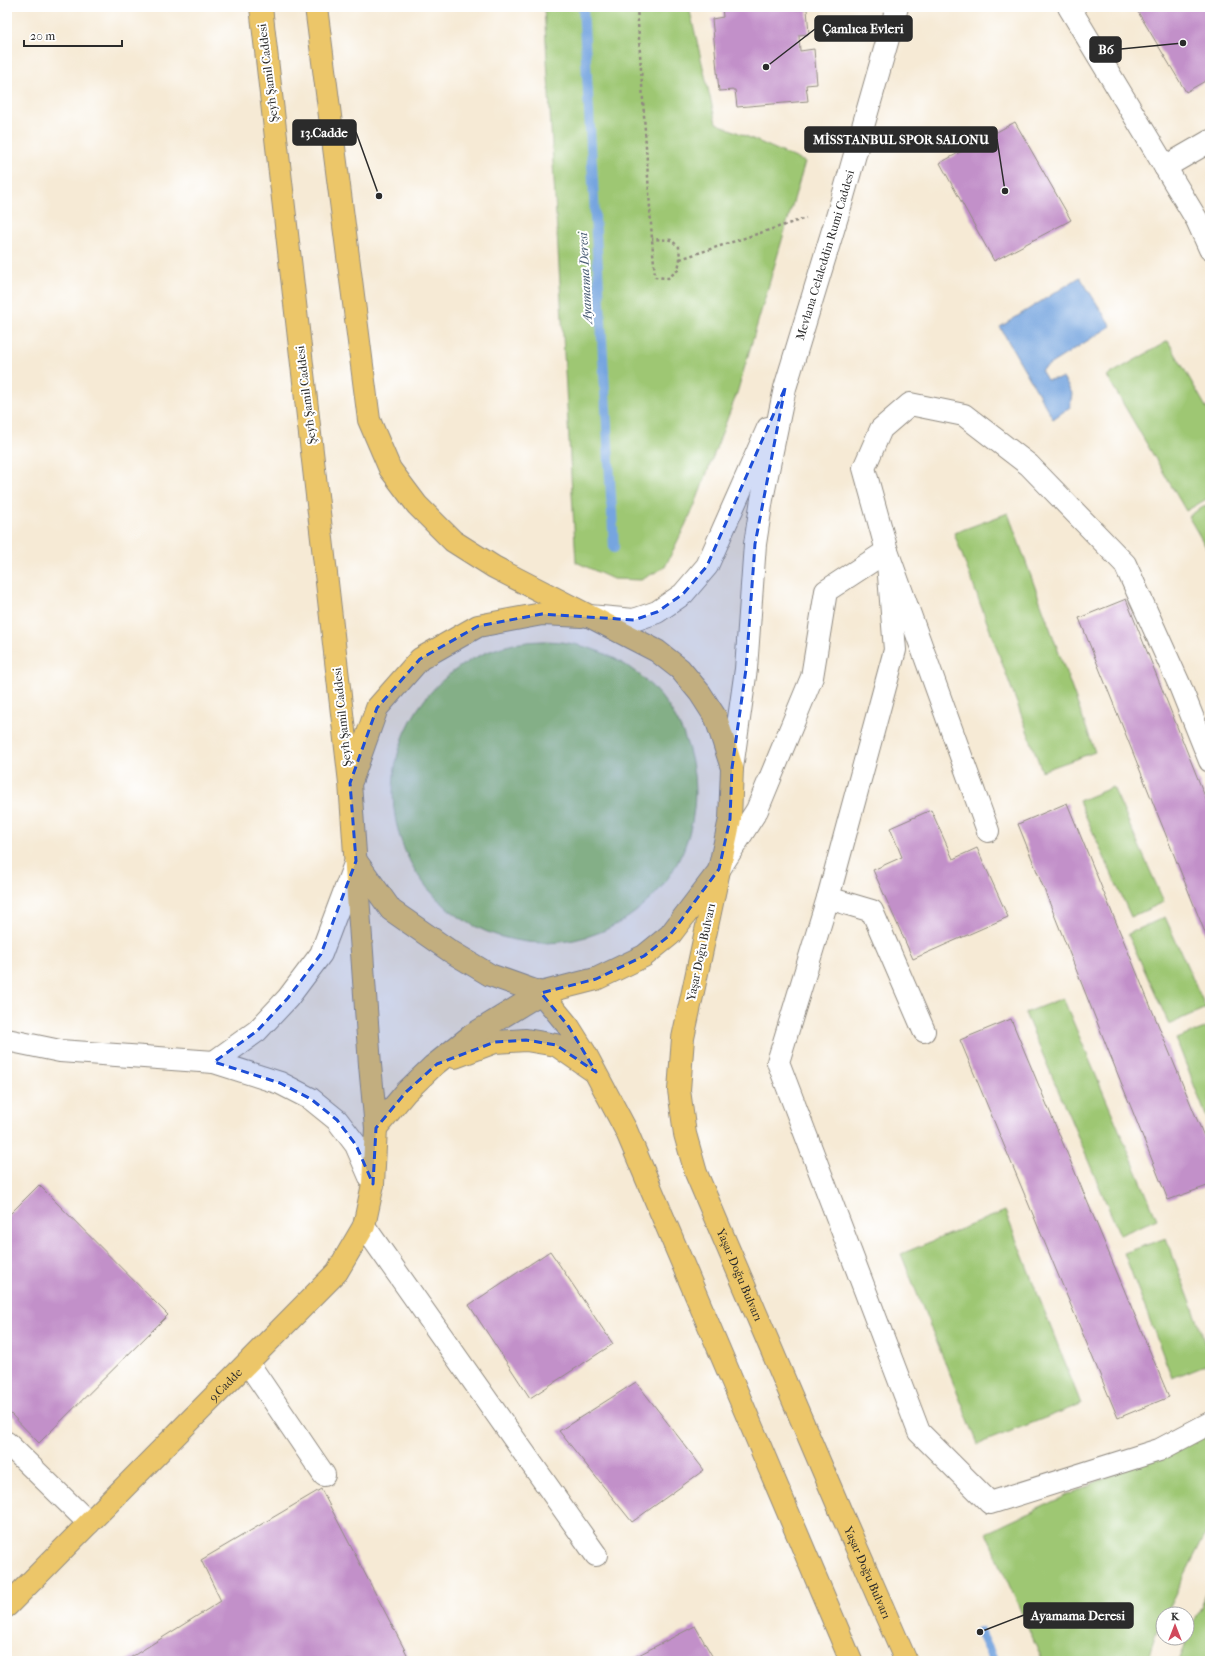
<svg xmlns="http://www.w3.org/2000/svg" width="1217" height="1668" font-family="'IM FELL French Canon',serif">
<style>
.green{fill:#9ec773;stroke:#64794f}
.water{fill:#76a5df;stroke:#506885}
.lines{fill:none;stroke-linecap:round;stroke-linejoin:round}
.stream{stroke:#76a5df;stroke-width:10}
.building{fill:#c290c9}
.minor-casing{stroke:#908a80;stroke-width:24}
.major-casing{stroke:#908a80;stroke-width:24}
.path{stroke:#908a80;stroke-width:2.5;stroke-dasharray:3 3;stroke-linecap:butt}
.minor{stroke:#fff;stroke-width:22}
.major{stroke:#ecc669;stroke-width:22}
.marked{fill:#1d4ed8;fill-opacity:0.2;stroke:#1d4ed8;stroke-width:3;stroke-dasharray:8 5;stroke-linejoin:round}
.labels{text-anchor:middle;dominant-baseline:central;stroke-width:4;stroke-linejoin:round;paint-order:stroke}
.street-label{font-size:12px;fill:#2b2b2b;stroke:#fff}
.water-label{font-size:13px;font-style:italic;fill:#495c73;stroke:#fff}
.leader{fill:none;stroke:#2b2b2b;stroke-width:1.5}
.callout-dot{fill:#2b2b2b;stroke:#fff;stroke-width:1.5}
.callout{fill:#2b2b2b;stroke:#2b2b2b;stroke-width:1.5}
.callout-label{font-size:13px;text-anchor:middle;font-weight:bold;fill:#fff}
</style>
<rect width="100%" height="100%" fill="#fff"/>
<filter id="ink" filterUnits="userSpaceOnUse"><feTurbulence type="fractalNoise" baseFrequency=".025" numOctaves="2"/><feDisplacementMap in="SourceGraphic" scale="8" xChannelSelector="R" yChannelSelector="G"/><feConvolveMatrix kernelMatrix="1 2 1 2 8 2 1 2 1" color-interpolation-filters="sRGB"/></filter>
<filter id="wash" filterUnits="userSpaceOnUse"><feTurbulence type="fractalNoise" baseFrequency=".012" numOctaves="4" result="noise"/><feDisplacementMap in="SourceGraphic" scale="16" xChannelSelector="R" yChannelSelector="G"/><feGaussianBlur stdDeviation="0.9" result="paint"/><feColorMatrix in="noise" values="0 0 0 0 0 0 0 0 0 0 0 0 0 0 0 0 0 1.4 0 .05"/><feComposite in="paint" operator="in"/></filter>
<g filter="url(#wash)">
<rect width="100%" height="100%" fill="#f6ead5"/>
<!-- green -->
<g class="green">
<polygon points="544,7 689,7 716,123 805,162 737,393 694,507 665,567 641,580 613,579 576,562"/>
<polygon points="1168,341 1210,414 1210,497 1186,511 1107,376"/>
<polygon points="1210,503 1210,554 1188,516"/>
<polygon points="1008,513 1095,752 1042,771 954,533"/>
<circle cx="544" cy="792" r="151"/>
<polygon points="1113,787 1164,902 1131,917 1079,801"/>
<polygon points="1165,917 1206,1008 1169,1024 1128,934"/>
<polygon points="1063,998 1157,1219 1120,1235 1025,1013"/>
<polygon points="1210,1026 1210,1126 1176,1039"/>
<polygon points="1005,1211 1081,1404 978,1444 901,1254"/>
<polygon points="1166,1238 1210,1353 1210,1363 1172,1378 1124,1253"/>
<polygon points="1210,1429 1210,1525 1165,1614 1163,1614 1163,1618 1157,1631 1147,1661 1043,1661 986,1533"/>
<polygon points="1210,1584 1210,1661 1179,1661"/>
</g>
<!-- water -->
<polygon class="water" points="1080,277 1111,326 1041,370 1047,380 1063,378 1072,393 1070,407 1053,419 1000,327"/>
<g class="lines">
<!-- stream -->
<g class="stream">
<polyline points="583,7 614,548"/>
<polyline points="980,1632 994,1661"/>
</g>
</g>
<g id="blocks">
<!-- building -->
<g class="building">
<polygon points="722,7 796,7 796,10 807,9 809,34 799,35 800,51 814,49 817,84 806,85 808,101 737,107 735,90 719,91 712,19 723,17"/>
<polygon points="1135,7 1210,7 1210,85 1207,80 1186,92"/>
<polygon points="1015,122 1071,220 994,261 940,163"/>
<polygon points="1126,599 1210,809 1210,945 1079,618"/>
<polygon points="1067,803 1210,1151 1210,1185 1168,1200 1018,824"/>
<polygon points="931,810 953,859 977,848 1008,917 913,959 873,870 902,857 890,828"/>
<polygon points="1011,1019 1169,1397 1118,1418 960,1040"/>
<polygon points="39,1185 168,1315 39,1443 7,1410 7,1217"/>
<polygon points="550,1251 613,1344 530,1398 469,1305"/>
<polygon points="636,1382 704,1470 632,1522 559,1431"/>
<polygon points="321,1489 410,1660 125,1661 221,1601 201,1560"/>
<polygon points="695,1626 715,1661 627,1661"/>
</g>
</g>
</g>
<g filter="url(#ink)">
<use href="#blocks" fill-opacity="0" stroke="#908a80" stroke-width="1"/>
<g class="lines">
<defs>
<g id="minor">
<polyline points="1069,7 1197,220 1210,249"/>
<polyline points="1165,167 1210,141"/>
<polyline points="887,551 895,650 828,898 778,1062 919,1432 990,1503 1159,1450 1210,1423"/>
<polyline points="589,616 634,620 657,612 683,594 707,566 768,428"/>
<path id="s1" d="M732 768 746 669 755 544 762 499 785 388 840 207 897 7"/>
<polyline points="988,831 887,551 864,468 881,429 910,404 964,415 1029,465 1125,564 1180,686 1210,761"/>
<polyline points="720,868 757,810 812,677 826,591 887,551"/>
<polyline points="828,898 872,911 924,1031"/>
<polyline points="7,1040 60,1051 214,1062 280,1083 311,1099 337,1120 356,1145 373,1184"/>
<polyline points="214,1062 257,1031 288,998 321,954 356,861"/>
<polyline points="364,1226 596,1555"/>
<polyline points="248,1363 324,1475"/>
<polyline points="7,1443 89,1523"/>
</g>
<g id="major">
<path id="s2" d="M316 7 369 420 390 469 417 505 453 541 494 567 657 651 680 669 700 693 716 718 732 768 730 819 683 1038 679 1090 685 1134 696 1173 840 1510 906 1661"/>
<polyline points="352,779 377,708 420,659 478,626 542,614 582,616"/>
<polyline points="356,861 391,910 450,951 490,975 541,993"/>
<polyline points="541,993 569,1027 584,1051 626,1130 851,1661"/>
<polyline points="455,1057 495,1042 526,1040 556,1045 592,1070"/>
<polyline points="376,1128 406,1092 433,1066 472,1035 541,993 596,979 644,956 670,935 715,876"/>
<path id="s3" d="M7 1606 337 1272 364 1226 373 1184 376 1128 370 1065 350 783 261 7"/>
</g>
</defs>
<!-- minor casing -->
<use href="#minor" class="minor-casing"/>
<!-- major casing -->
<use href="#major" class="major-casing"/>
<!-- path -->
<g class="path">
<polyline points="637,7 652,239 655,277 668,278 678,270 680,259 679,247 671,240 652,239"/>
<polyline points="680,259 806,218"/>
</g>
<!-- minor -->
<use href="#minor" class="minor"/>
<!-- major -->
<use href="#major" class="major"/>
</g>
</g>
<!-- marked area -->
<path class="marked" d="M785 388 755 544 746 669 732 768 730 819 719 869 670 935 644 956 596 979 541 993 569 1027 596 1072 556 1045 526 1040 495 1042 437 1064 406 1092 376 1128 373 1184 356 1145 337 1120 311 1099 280 1083 214 1062 257 1031 288 998 321 954 356 861 350 783 377 708 420 659 478 626 542 614 634 620 657 612 683 594 707 566Z"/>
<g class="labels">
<!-- street labels -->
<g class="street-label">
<text transform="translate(268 73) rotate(-97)">Şeyh Şamil Caddesi</text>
<text stroke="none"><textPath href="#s1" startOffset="523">Mevlana Celaleddin Rumi Caddesi</textPath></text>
<text transform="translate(306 395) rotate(-97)">Şeyh Şamil Caddesi</text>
<text transform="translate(342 717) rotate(-96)">Şeyh Şamil Caddesi</text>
<text transform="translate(701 952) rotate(-78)">Yaşar Doğu Bulvarı</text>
<text stroke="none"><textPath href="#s2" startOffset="1463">Yaşar Doğu Bulvarı</textPath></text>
<text stroke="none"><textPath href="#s3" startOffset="311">9.Cadde</textPath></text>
<text stroke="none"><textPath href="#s2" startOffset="1787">Yaşar Doğu Bulvarı</textPath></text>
</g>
<!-- water labels -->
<g class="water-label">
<text transform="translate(585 278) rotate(-93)">Ayamama Deresi</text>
</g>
</g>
<!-- callouts -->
<path class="leader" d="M766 67L815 29M1183 43L1121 49M379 196L356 132M1005 191L997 139M980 1632L1024 1615"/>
<g class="callout-dot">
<circle cx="766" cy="67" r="4"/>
<circle cx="1183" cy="43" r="4"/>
<circle cx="379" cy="196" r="4"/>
<circle cx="1005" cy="191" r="4"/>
<circle cx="980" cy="1632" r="4"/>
</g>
<g class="callout">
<rect x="815" y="16" width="97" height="25" rx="4"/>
<rect x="1090" y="37" width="31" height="25" rx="4"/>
<rect x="293" y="120" width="63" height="25" rx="4"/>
<rect x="805" y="127" width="192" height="25" rx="4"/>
<rect x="1024" y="1603" width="109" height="25" rx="4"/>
</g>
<g class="callout-label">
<text x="863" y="33">Çamlıca Evleri</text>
<text x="1106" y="54">B6</text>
<text x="324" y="137">13.Cadde</text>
<text x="901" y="144">MİSSTANBUL SPOR SALONU</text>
<text x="1078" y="1620">Ayamama Deresi</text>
</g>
<!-- margin -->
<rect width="1217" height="1668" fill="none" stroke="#fff" stroke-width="24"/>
<!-- north arrow -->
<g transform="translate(1175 1626)"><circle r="19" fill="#ffffff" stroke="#aaaaaa"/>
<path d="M0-3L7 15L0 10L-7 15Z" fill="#d1495b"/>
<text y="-6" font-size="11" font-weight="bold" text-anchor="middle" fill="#2b2b2b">K</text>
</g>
<!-- scale -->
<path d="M24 40v6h98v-6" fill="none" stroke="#2b2b2b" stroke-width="2"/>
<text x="30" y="40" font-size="12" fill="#2b2b2b" stroke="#ffffff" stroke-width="3" paint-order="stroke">20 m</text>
</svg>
